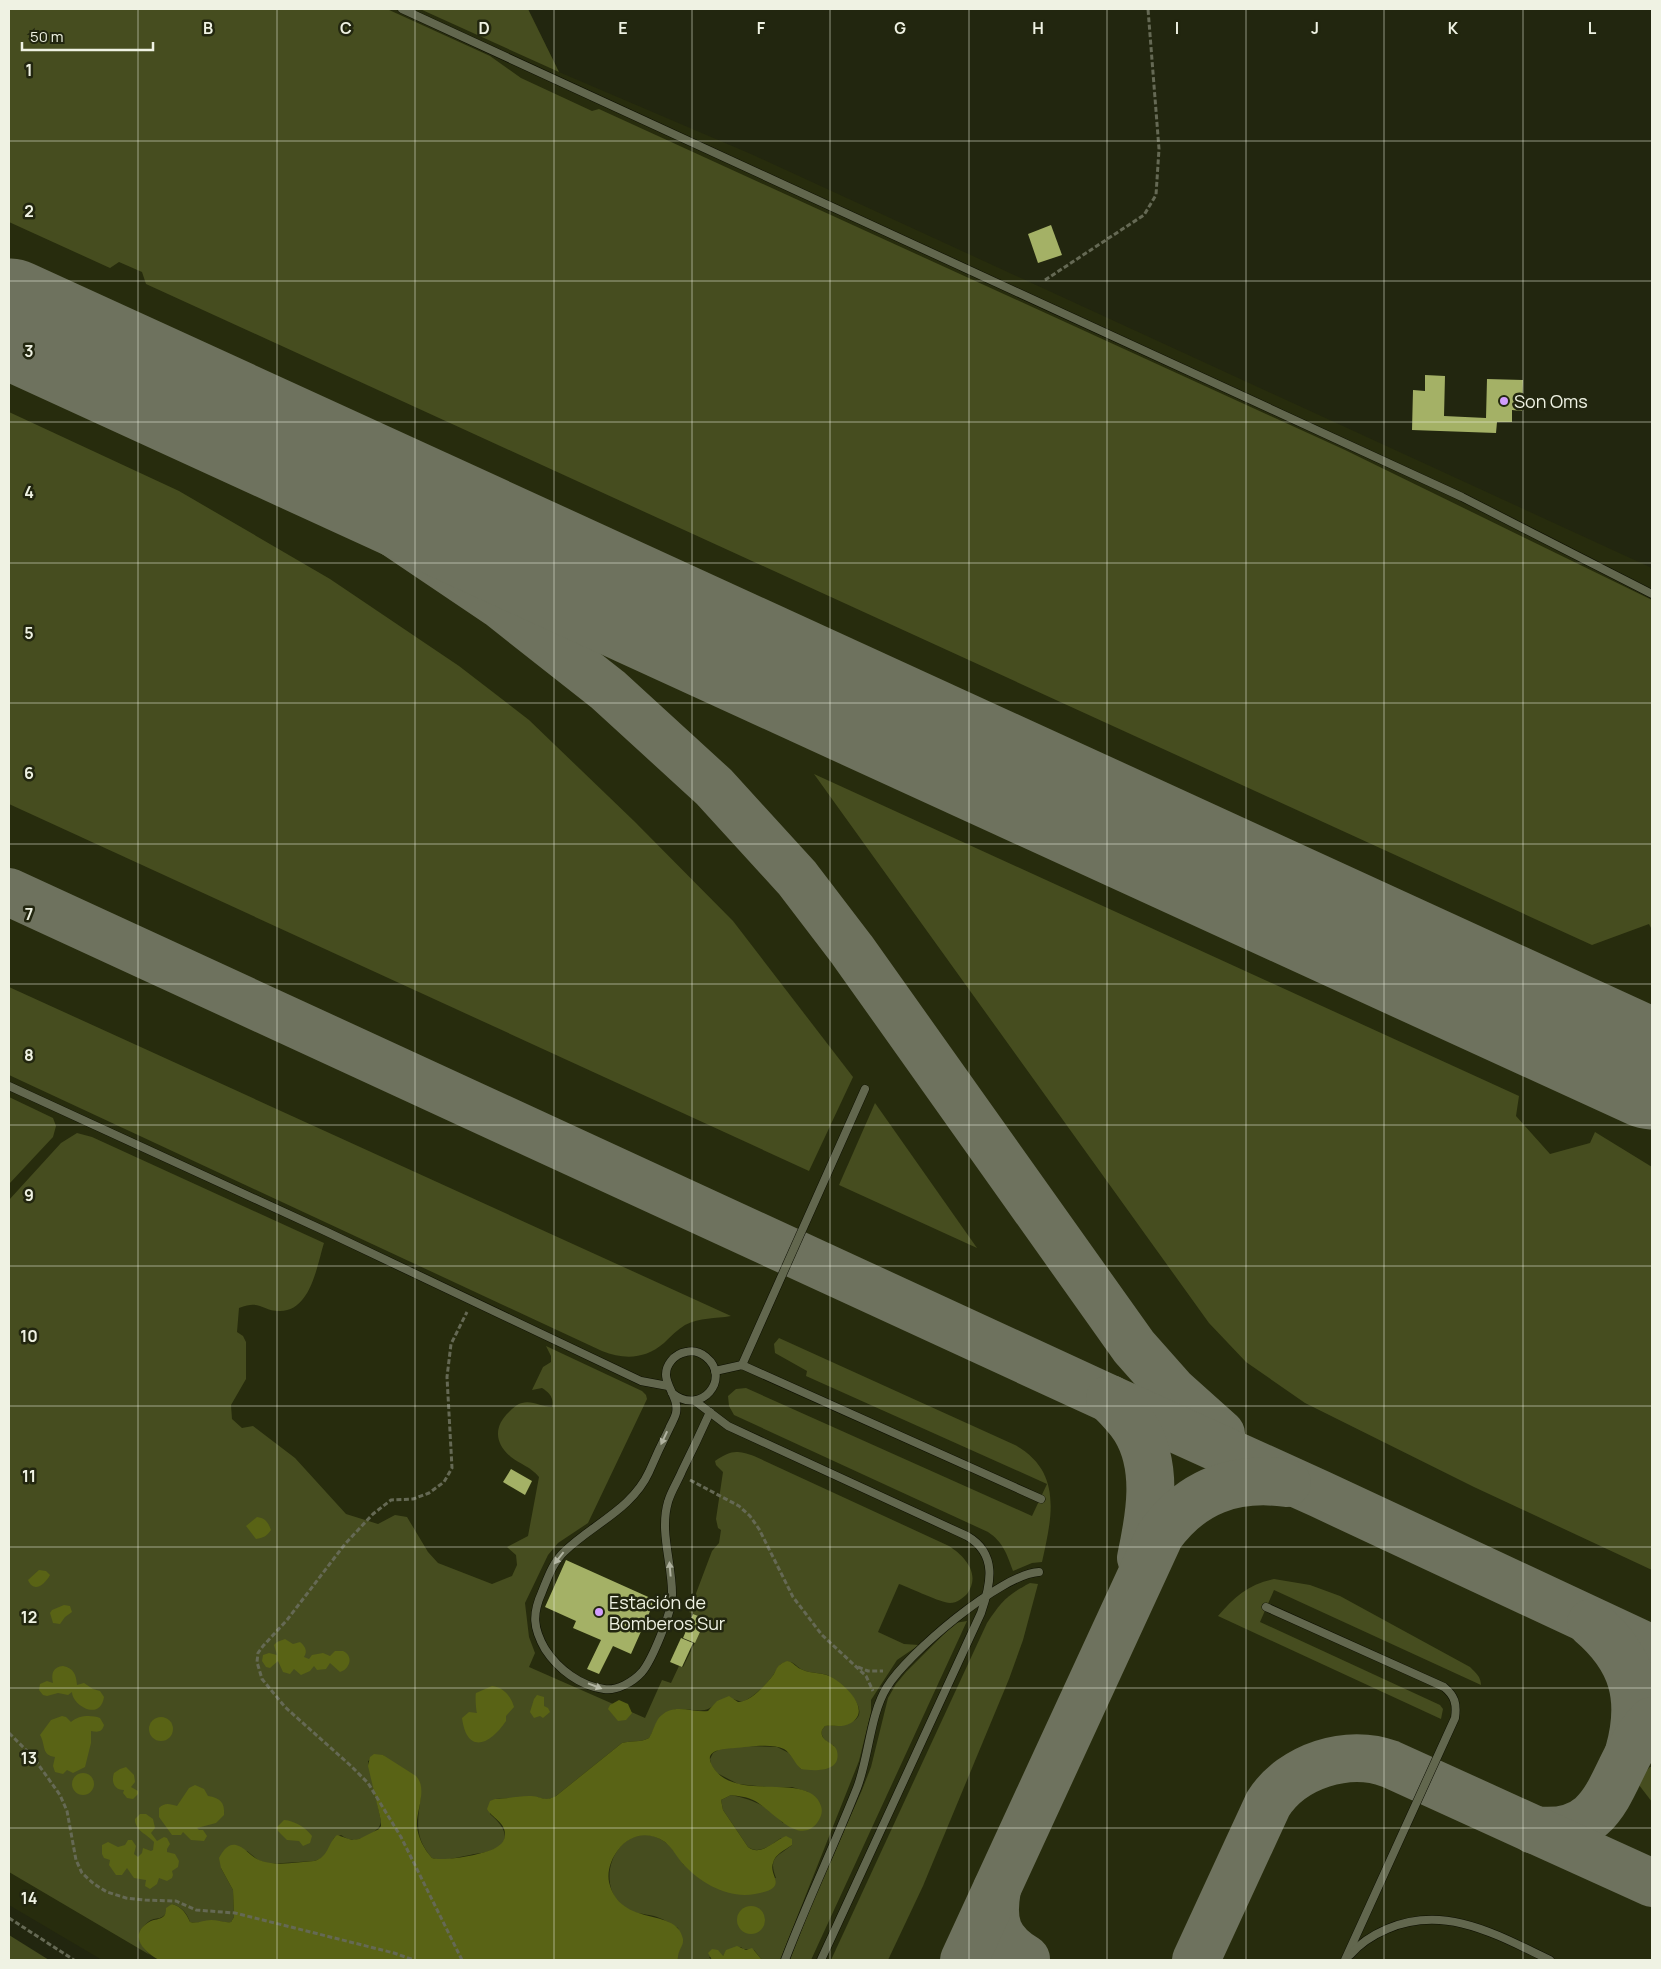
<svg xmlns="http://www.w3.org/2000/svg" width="1661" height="1969" font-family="Manrope,sans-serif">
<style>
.built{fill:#272c0d}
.green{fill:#464d1f}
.forest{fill:#596315}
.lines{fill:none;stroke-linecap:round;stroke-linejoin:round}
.taxiway{stroke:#6e725e;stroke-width:48}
.runway{stroke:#6e725e;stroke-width:119}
.building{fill:#a4b166}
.service-casing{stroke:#0c0e00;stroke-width:9}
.path{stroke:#656954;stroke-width:3;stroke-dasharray:5 2.5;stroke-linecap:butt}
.service{stroke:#62674e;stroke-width:8}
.oneway{fill:#b0b3a0}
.grid{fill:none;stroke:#eff2e3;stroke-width:1;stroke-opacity:0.55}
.poi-dot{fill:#d29dfd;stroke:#22260f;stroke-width:2}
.labels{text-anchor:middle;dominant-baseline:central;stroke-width:5;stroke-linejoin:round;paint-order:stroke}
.poi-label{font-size:18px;fill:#eff2e3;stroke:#22260f;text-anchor:start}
.grid-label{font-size:16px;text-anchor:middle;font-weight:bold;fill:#eff2e3;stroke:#22260f;stroke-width:5;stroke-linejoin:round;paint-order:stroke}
</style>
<rect width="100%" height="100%" fill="#22260f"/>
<!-- built -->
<polygon class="built" points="9,9 528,9 559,72 751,154 1652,568 1652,1960 102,1960 9,1905"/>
<!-- green -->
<g class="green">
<polygon points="9,9 387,9 490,56 521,78 592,111 599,109 1345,450 1652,600 1652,930 1649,924 1592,945 146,284 142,272 119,262 110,268 9,222"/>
<polygon points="420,9 528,9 559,72"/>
<polygon points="9,412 179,491 330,579 459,666 529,720 634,821 733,921 853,1077 809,1171 9,804"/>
<polygon points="814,774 1519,1096 1516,1116 1550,1154 1590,1143 1595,1132 1652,1167 1652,1570 1474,1487 1305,1403 1246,1362 1209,1323"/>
<path d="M9 987 731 1316C715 1319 700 1317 685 1325 677 1330 671 1336 664 1343 645 1359 625 1360 602 1351L9 1075Z"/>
<polygon points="9,1097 53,1118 56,1126 53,1137 9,1184"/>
<polygon points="875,1103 977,1248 839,1185"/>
<path d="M77 1133 92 1137 324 1243C317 1265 311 1311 280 1311 261 1311 261 1299 239 1308L237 1332 243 1336 246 1342V1379L231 1405 232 1419 242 1428 253 1426 295 1458 346 1514 378 1524 395 1515 407 1517 428 1552 438 1563 492 1584 512 1576 517 1565 516 1555 507 1547 528 1536 539 1477C531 1467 520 1464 511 1457 494 1443 494 1426 509 1412 513 1408 517 1404 522 1403 532 1400 542 1407 552 1407 554 1398 550 1393 542 1388L532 1390 543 1367 551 1362V1356L546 1346 642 1391 646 1395 647 1399 588 1523 558 1543 548 1555 525 1603 529 1637 535 1653 529 1667 645 1718 662 1680 671 1683 679 1666 683 1667 706 1620 689 1612 712 1551 719 1543 721 1530 718 1528 716 1519 723 1472 716 1465 715 1461C731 1450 736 1450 754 1456L949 1546C966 1557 981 1575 967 1594 963 1598 957 1603 950 1603 941 1603 911 1588 899 1584L878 1632 904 1644 919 1645 897 1660 871 1700V1712L859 1761 780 1960H762L754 1950 743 1949 741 1947 725 1953 723 1956 709 1957 712 1960H678V1953L682 1944 678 1928C671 1924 662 1918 654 1916 642 1913 628 1914 619 1903 592 1871 627 1815 665 1842 673 1847 678 1857 684 1865L776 1878C768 1857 777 1857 792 1845L781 1838C771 1845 759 1855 748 1847L723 1810 721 1800 731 1795C751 1799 769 1806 783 1823L808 1792 792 1787 775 1788 738 1784 717 1773 711 1765 710 1759 713 1753 722 1748 746 1746 777 1747 789 1753 801 1769 834 1746C828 1743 820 1738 822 1730L825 1726C835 1725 845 1727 855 1720 871 1708 839 1682 829 1676 822 1672 811 1674 803 1670 797 1668 794 1660 786 1662 777 1664 777 1671 771 1678 765 1686 752 1698 742 1702L733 1699 718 1701C702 1722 684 1699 663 1715 655 1721 655 1730 649 1738 640 1743 632 1740 622 1743L556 1796C549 1800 545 1800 537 1797L495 1799 490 1814C502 1824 515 1841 493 1850 486 1853 478 1853 470 1855 458 1857 445 1862 432 1858 413 1836 418 1820 421 1794L383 1755 368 1761 381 1821C381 1831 362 1840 353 1840 349 1840 344 1837 341 1835L334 1838C329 1849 327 1858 314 1861L268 1864 258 1860 247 1851 221 1868 233 1890 234 1917 231 1922C225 1923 221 1921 215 1921 207 1921 198 1924 190 1922 187 1913 182 1907 172 1904 169 1908 167 1914 162 1917 159 1919 155 1918 151 1920 133 1932 138 1942 150 1955L9 1872V1200L61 1143Z"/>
<path d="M779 1338 1015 1445C1063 1472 1052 1517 1042 1562L1032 1563 1013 1571C1007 1554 1003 1542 988 1532L734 1415 729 1406 728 1396 736 1389 746 1388 1032 1516 1047 1484 806 1376 807 1371 775 1353 774 1344Z"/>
<path d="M1274 1579 1310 1585 1340 1596 1470 1667C1476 1673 1481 1677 1481 1685L1274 1590 1260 1622 1440 1705 1443 1709 1441 1719 1218 1616C1234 1597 1249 1584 1274 1579Z"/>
<path d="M1030 1583 1038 1584 1023 1640 1009 1679 923 1886 888 1960H831L987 1623C1001 1602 1007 1595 1030 1583Z"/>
<polygon points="967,1621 811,1960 790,1960 811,1906 862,1790 871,1767 888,1698 896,1684 906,1672 955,1623"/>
<polygon points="1650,1767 1652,1767 1652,1802 1639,1785 1641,1776"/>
<polygon points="9,1935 49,1960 9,1960"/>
</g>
<!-- forest -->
<g class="forest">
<path d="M257 1517C265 1518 268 1522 271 1530 267 1536 263 1538 256 1539L246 1526Z"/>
<path d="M39 1570 46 1571 50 1575C45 1584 34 1594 28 1580Z"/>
<polygon points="64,1605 70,1606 72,1612 65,1617 60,1624 53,1623 50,1613 52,1610"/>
<path d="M285 1639 293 1644 300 1642C305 1646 308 1651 304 1657L309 1659 312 1655 323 1653 330 1656 335 1651H343C354 1656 350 1669 340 1672L330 1663 326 1669 317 1670 314 1666 310 1671 301 1675 294 1669 290 1674 283 1672 278 1661 270 1668 266 1667 262 1661 263 1655 269 1653 277 1655 274 1645 277 1642Z"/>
<path d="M787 1661C794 1662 796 1668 803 1670 811 1674 821 1672 829 1676 843 1682 873 1710 851 1723 842 1728 835 1725 825 1726L822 1730C819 1742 835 1742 837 1751 842 1773 813 1771 801 1769 794 1763 791 1753 784 1749 772 1743 748 1747 735 1748 721 1749 700 1750 715 1770 739 1802 810 1771 821 1806 823 1812 821 1818 817 1823 798 1847 771 1808 753 1800 747 1797 738 1796 731 1795L721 1800 723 1810 748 1847C761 1857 773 1841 786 1836L792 1839V1845C785 1850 775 1854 773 1863 768 1876 791 1888 755 1894 729 1899 702 1884 684 1865 677 1858 673 1848 665 1842 648 1830 629 1835 618 1850 611 1859 607 1871 609 1882 620 1929 677 1906 683 1939 684 1946 677 1951 678 1960H159C143 1951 128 1935 149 1922 154 1919 160 1920 164 1916 166 1913 166 1911 166 1908L172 1904C182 1907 186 1913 190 1922 198 1924 203 1920 211 1920 218 1920 224 1923 231 1922L234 1917 233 1890 221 1868 219 1858C222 1852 228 1843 236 1845 245 1847 251 1857 259 1860 275 1867 297 1862 314 1861 329 1857 327 1844 337 1835L352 1840 359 1839 379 1829 381 1826V1821L368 1766 370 1757 374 1754 383 1755 416 1776C428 1789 416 1810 417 1826 418 1838 424 1849 432 1858 443 1862 488 1854 497 1847 502 1844 505 1840 505 1834 505 1822 492 1818 487 1809L490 1801 495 1799C507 1799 517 1796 529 1796 541 1795 543 1803 556 1796L622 1743C632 1740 640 1743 649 1738 653 1732 654 1725 658 1719 672 1701 692 1713 708 1711L717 1701 729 1696 738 1702C750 1702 763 1687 771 1678 778 1670 774 1666 787 1661Z"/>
<path d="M63 1666C74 1668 76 1675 77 1685L84 1683 93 1689 100 1691 104 1697C100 1722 72 1705 72 1692L68 1695 58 1693 47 1696 43 1695 39 1690 40 1684 47 1681 53 1683C51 1673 53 1667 63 1666Z"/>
<path d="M492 1686C503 1687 511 1696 514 1707L506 1716V1721C490 1745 467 1755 462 1718L469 1712 477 1713C476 1710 475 1696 476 1693Z"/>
<polygon points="537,1695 544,1697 544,1706 548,1708 550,1712 543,1718 540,1716 534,1718 530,1712 534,1699"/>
<polygon points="619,1700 628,1704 632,1713 626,1720 618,1721 608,1709 610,1705"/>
<path d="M62 1716 66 1717 71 1722C79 1715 91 1715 100 1718L104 1725C102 1733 97 1732 91 1731V1743L85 1767 73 1773 67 1770 63 1774 55 1772 53 1766 55 1757C41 1755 46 1745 40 1735L51 1720Z"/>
<circle cx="161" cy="1729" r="12"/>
<path d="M126 1767 134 1775 135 1782 131 1787 138 1791V1794L133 1799 127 1798 123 1793 124 1790C114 1790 111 1781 114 1773L120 1769Z"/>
<circle cx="83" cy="1784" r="11"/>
<path d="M195 1785 204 1789 208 1796C220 1798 225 1802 224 1815L216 1823 197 1828 199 1830H203L207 1836 204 1841 191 1840 183 1832 181 1835H172L159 1817V1808C165 1802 170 1804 177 1806L189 1788Z"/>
<path d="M140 1814H146L153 1819 155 1828 151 1833 157 1841 164 1837 167 1838 170 1844 167 1849V1852L175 1854 179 1861 178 1867 172 1871 173 1875 172 1878 167 1881 159 1878 157 1884 150 1889 145 1886 146 1880 134 1878 127 1868 122 1875H116L109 1865 110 1860 104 1858 102 1854V1845L108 1842 118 1847 125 1845 128 1840H132L136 1846 134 1854 138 1857 142 1853 143 1848 151 1851 153 1850 154 1842C147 1834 135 1831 135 1819Z"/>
<path d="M284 1820C295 1821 305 1827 312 1836L310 1843 303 1846 299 1841 287 1840 278 1831 277 1827Z"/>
<circle cx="751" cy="1920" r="14"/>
<polygon points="737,1946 746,1950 752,1948 762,1960 712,1960 708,1953 712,1949 718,1950 723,1956 726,1950"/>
</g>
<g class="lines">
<!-- taxiway -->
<g class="taxiway">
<polyline points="9,319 250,445 370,517 499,604 608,690 714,787 797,878 852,950 1134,1347 1173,1391 1221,1434"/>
<polyline points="9,892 1110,1399 1320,1494 1652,1649"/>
<polyline points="1572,1033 1652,1077"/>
<path d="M1110 1399C1119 1408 1128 1417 1135 1428 1159 1467 1150 1516 1141 1558"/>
<path d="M1591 1623C1633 1659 1644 1698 1629 1752"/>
<path d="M1534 1830C1617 1840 1608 1764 1652 1721"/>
<path d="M997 1889C991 1923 997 1941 1026 1959"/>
<path d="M964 1960 1160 1535C1192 1491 1234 1476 1287 1483"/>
<path d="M1196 1960 1268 1804C1292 1766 1348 1748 1390 1764L1652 1883"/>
</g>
<!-- runway -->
<polyline class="runway" points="9,318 1652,1070"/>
</g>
<!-- building -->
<g class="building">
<polygon points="1051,225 1062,255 1038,263 1028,234"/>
<polygon points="1425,375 1445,376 1444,416 1486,418 1487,379 1523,380 1522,411 1512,410 1512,422 1497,422 1496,433 1412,430 1413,390 1425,391"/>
<polygon points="511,1469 532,1481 525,1495 503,1482"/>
<polygon points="566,1560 655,1600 631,1654 613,1646 599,1674 587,1669 601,1640 573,1628 576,1621 545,1607"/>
<polygon points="693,1614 706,1619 695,1643 683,1638"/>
<polygon points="681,1638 693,1643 682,1667 670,1662"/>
</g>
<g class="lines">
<defs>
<g id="service">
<polyline points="402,9 1462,497 1652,594"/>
<polyline points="9,1086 325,1231 641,1381 668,1386"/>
<polyline points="742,1365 865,1089"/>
<polyline points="715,1371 742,1365 1041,1499"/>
<path d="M672 1393C701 1417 732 1378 706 1357 700 1352 693 1350 686 1352 680 1353 675 1356 671 1361 656 1380 680 1394 676 1413 675 1418 671 1424 669 1429 662 1443 655 1458 649 1472 632 1509 593 1524 565 1551 553 1562 548 1577 542 1592 532 1614 533 1628 545 1649 558 1669 580 1686 604 1689 617 1691 633 1682 642 1672 652 1660 672 1612 672 1596 673 1566 659 1532 668 1502 671 1491 678 1481 682 1471 692 1451 701 1432 710 1412"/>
<path d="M695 1401 728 1426 967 1536C998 1554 991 1584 981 1613L821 1960"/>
<path d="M1266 1607 1444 1687C1455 1696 1457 1704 1455 1718L1345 1960"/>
<path d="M1350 1955C1360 1943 1373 1935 1387 1929 1446 1904 1497 1935 1550 1960"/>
<path d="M785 1960C807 1902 834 1846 857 1788 869 1757 870 1714 887 1687 907 1654 1001 1574 1039 1572"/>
</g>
</defs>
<!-- service casing -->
<use href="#service" class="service-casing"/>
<!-- path -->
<g class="path">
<polyline points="1045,280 1144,215 1156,195 1159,149 1148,9"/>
<polyline points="690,1480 739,1506 750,1516 759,1529 793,1597 822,1635 866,1676 873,1691"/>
<polyline points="858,1667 868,1671 883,1671"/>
<polyline points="9,1733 33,1757 60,1795 67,1811 76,1860 82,1873 94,1884 107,1892 126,1898 145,1900 176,1901 196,1910 235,1913 394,1953 414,1960"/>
<polyline points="9,1918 74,1960"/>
<polyline points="462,1960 401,1837 368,1783 351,1766 285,1707 262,1679 257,1662 258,1653 263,1646 287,1620 345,1544 373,1514 391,1500 413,1499 429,1493 444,1482 452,1468 447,1377 451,1344 467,1312"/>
</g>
<!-- service -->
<use href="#service" class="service"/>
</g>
<!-- one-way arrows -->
<defs><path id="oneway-solid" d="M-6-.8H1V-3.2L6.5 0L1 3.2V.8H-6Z" transform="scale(1.25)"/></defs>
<g class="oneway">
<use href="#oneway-solid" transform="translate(664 1438) rotate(115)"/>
<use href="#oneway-solid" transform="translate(559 1558) rotate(128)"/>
<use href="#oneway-solid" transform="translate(670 1569) rotate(-95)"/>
<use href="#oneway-solid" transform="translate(595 1686) rotate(21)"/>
</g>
<!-- grid -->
<path class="grid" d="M138 9V1960M277 9V1960M415 9V1960M554 9V1960M692 9V1960M830 9V1960M969 9V1960M1107 9V1960M1246 9V1960M1384 9V1960M1523 9V1960M9 141H1652M9 281H1652M9 422H1652M9 563H1652M9 703H1652M9 844H1652M9 984H1652M9 1125H1652M9 1266H1652M9 1406H1652M9 1547H1652M9 1688H1652M9 1828H1652"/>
<!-- markers -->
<g class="poi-dot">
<circle cx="1504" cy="401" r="5"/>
<circle cx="599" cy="1612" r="5"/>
</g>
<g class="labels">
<!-- poi labels -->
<g class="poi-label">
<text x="1514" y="401">Son Oms</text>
<text x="609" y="1602">Estación de<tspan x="609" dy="21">Bomberos Sur</tspan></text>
</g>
</g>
<g class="grid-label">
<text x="208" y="34">B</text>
<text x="346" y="34">C</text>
<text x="484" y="34">D</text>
<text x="623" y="34">E</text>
<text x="761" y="34">F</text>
<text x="900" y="34">G</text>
<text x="1038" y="34">H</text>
<text x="1177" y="34">I</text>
<text x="1315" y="34">J</text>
<text x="1453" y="34">K</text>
<text x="1592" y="34">L</text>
<text x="29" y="76">1</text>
<text x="29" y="217">2</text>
<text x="29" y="357">3</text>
<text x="29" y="498">4</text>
<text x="29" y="639">5</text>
<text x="29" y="779">6</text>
<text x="29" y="920">7</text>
<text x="29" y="1061">8</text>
<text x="29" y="1201">9</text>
<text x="29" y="1342">10</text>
<text x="29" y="1482">11</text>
<text x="29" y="1623">12</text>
<text x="29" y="1764">13</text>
<text x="29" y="1904">14</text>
</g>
<!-- border -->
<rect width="1661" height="1969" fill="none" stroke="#eff2e3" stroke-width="20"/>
<!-- scale -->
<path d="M22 42v8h131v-8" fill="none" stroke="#eff2e3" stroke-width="2.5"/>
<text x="30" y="42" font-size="15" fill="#eff2e3" stroke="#22260f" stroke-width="4" paint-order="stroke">50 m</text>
</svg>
